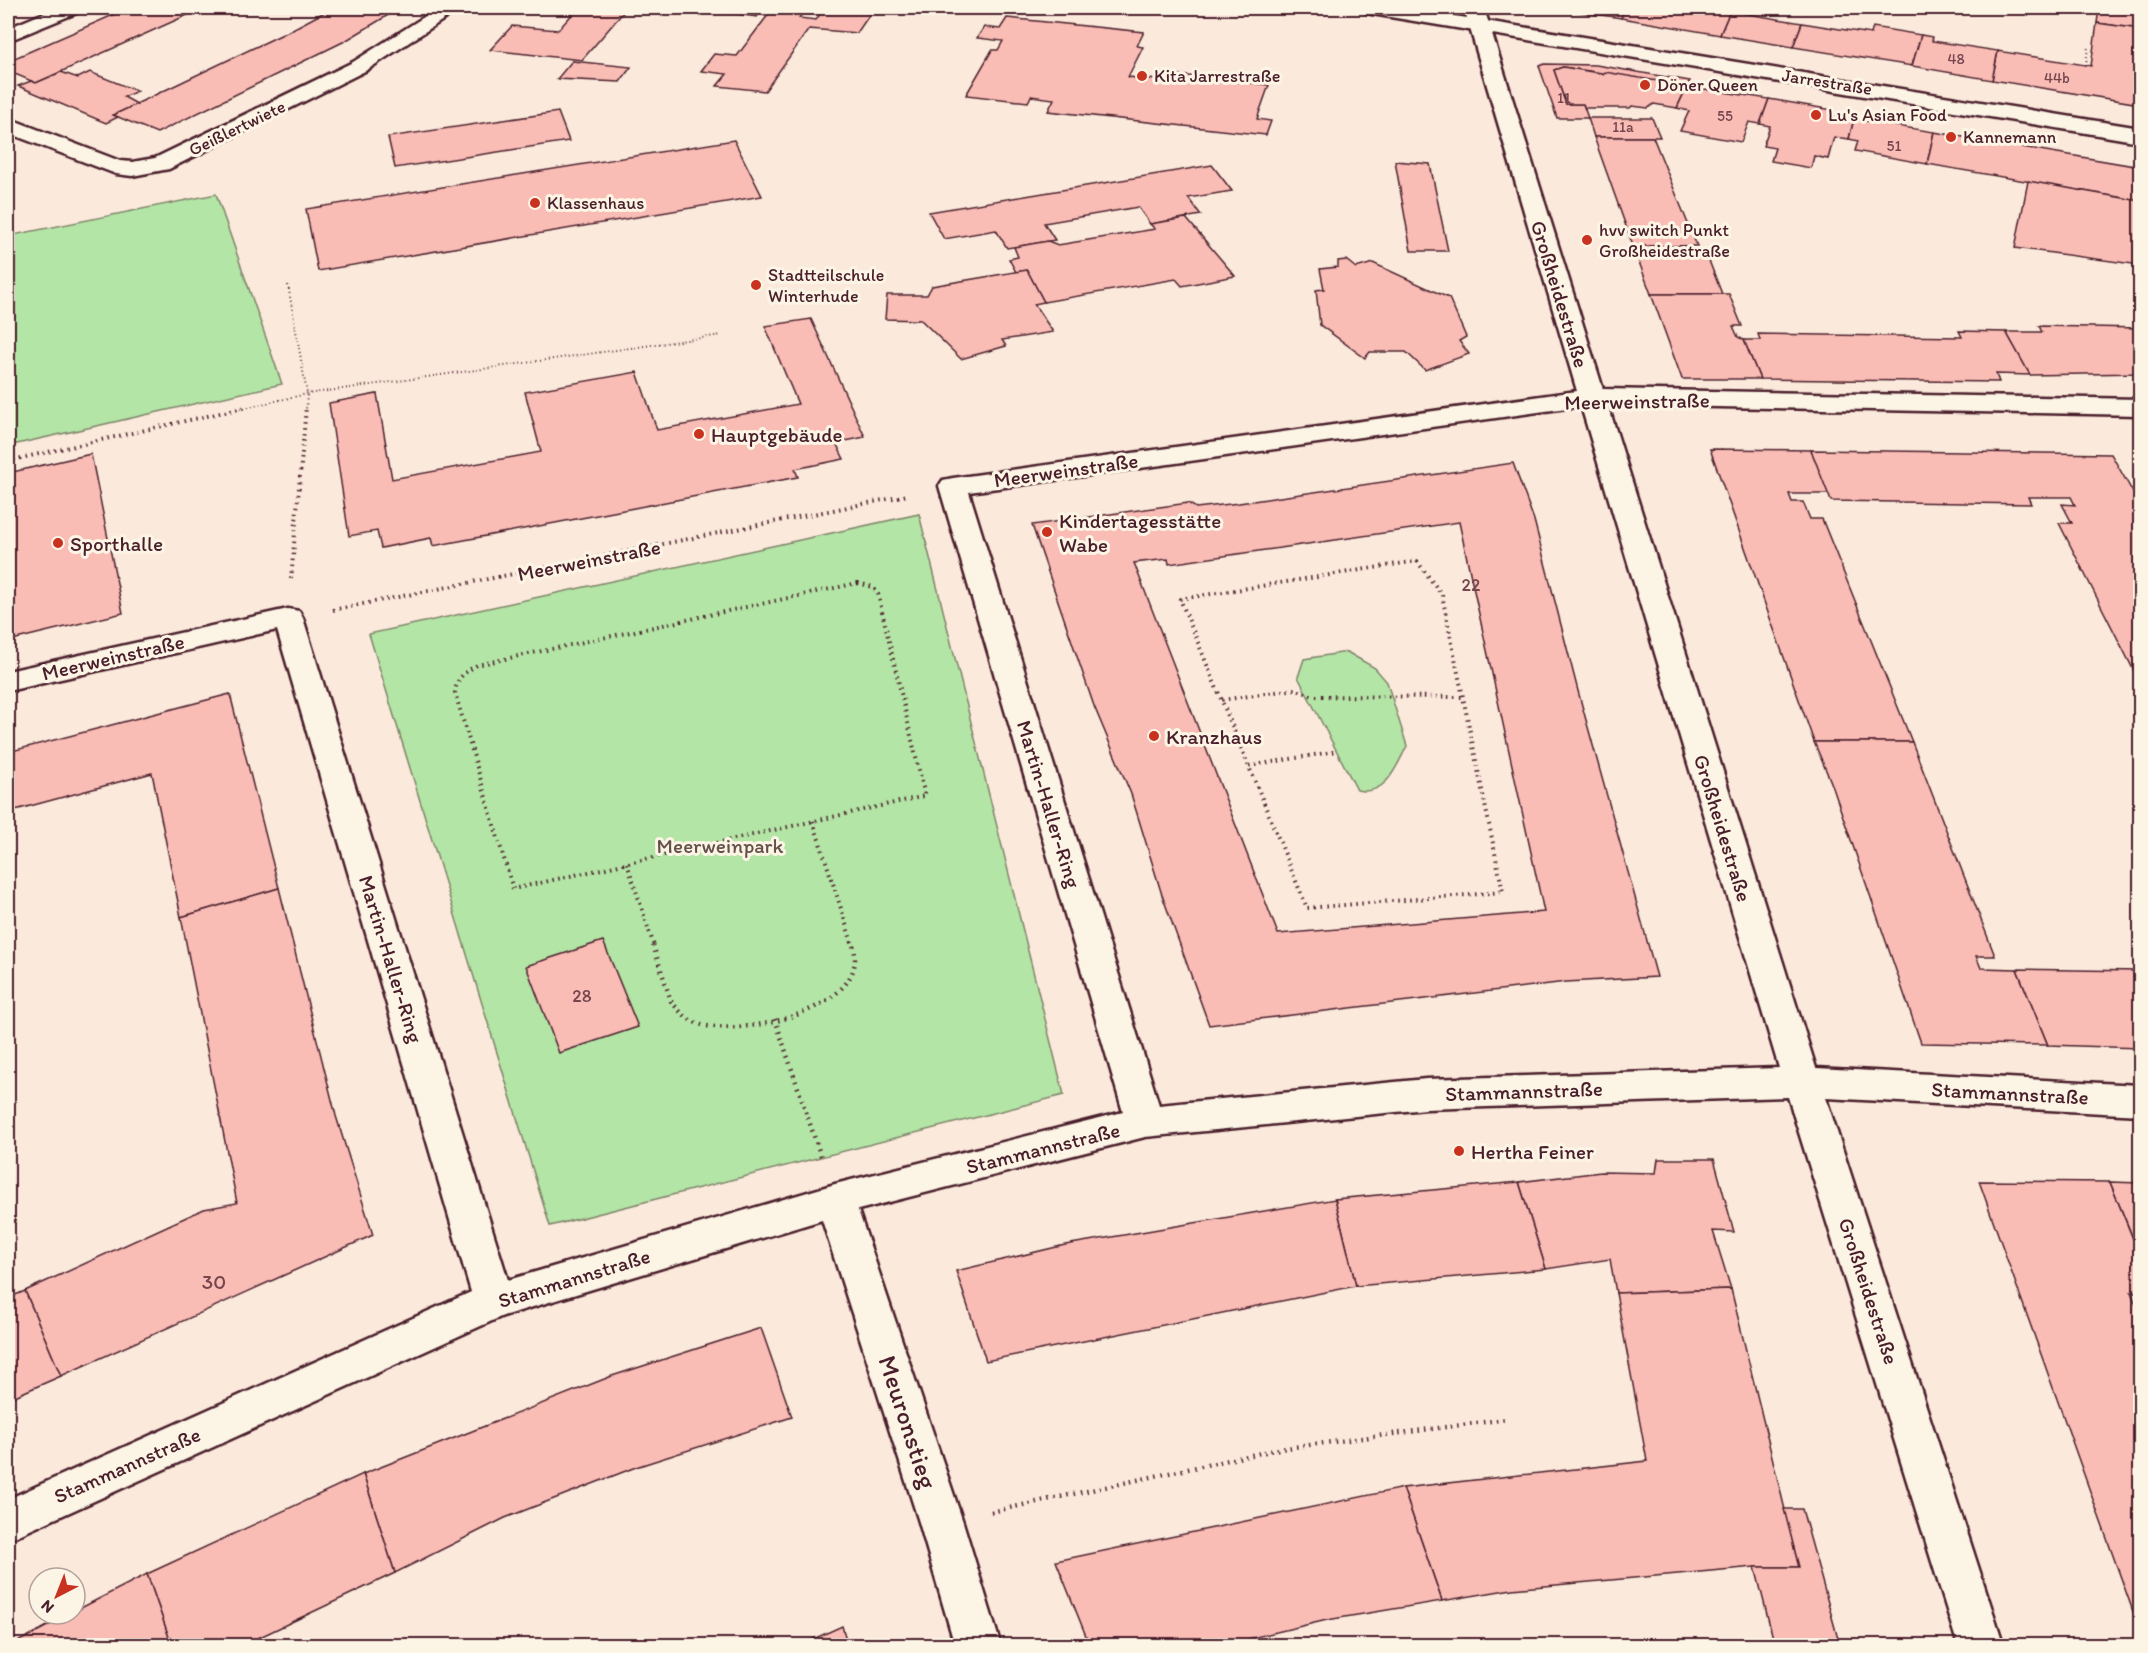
<svg xmlns="http://www.w3.org/2000/svg" width="2148" height="1653" font-family="Itim,sans-serif">
<style>
.green{fill:#b3e5a6;stroke:#7e8268;stroke-width:1.5}
.building{fill:#f9bdb6;stroke:#4a1f2b;stroke-width:1.5;fill-rule:evenodd}
.lines{fill:none;stroke-linecap:round;stroke-linejoin:round}
.street-casing{stroke:#4a1f2b;stroke-width:5}
.secondary-casing{stroke:#4a1f2b;stroke-width:5}
.path-far2{stroke:#4a1f2b;stroke-width:2;stroke-dasharray:1 3;stroke-linecap:butt}
.path-far1{stroke:#4a1f2b;stroke-width:4;stroke-dasharray:1.5 4.5;stroke-linecap:butt}
.path{stroke:#4a1f2b;stroke-width:4.5;stroke-dasharray:1.5 5;stroke-linecap:butt}
.street{fill:#fcf5e5;fill-rule:evenodd}
.secondary{fill:#fcf5e5;fill-rule:evenodd}
.poi-dot{fill:#c8321e;stroke:#fcf5e5;stroke-width:2}
.labels{text-anchor:middle;dominant-baseline:central;stroke-width:6;stroke-linejoin:round;paint-order:stroke}
.far-number-label{font-size:15px;fill:#76464e}
.far-poi-label{font-size:18px;fill:#4a1f2b;stroke:#fcf5e5;text-anchor:start}
.far-street-label{font-size:18px;fill:#4a1f2b;stroke:#fcf5e5}
.number-label{font-size:18px;fill:#76464e}
.street-label{font-size:21px;fill:#4a1f2b;stroke:#fcf5e5}
.poi-label{font-size:21px;fill:#4a1f2b;stroke:#fcf5e5;text-anchor:start}
.park-label{font-size:21px;fill:#64504a;stroke:#fcf5e5}
.near-number-label{font-size:21px;fill:#76464e}
.near-street-label{font-size:26px;fill:#4a1f2b;stroke:#fcf5e5}
</style>
<rect width="100%" height="100%" fill="#fbeadc"/>
<filter id="ink" filterUnits="userSpaceOnUse"><feTurbulence type="fractalNoise" baseFrequency=".0167" numOctaves="2"/><feDisplacementMap in="SourceGraphic" scale="12" xChannelSelector="R" yChannelSelector="G"/><feConvolveMatrix kernelMatrix="1 2 1 2 8 2 1 2 1" color-interpolation-filters="sRGB"/></filter>
<g filter="url(#ink)">
<!-- green -->
<g class="green">
<polygon points="216,194 282,384 8,446 8,236"/>
<polygon points="919,514 1064,1095 550,1226 369,634"/>
<path d="M1347 652 1375 668 1387 682 1407 746C1396 767 1386 797 1357 790L1298 677 1304 659Z"/>
</g>
<!-- building -->
<g class="building">
<polygon points="129,8 203,8 36,83 8,71 8,61"/>
<polygon points="332,8 400,8 345,41 157,133 113,115 287,32"/>
<polygon points="578,8 627,8 582,60 490,50 512,26 558,30"/>
<polygon points="696,8 816,8 806,8 799,18 816,20 824,8 874,8 857,33 809,29 765,91 717,86 727,74 701,71 714,54 737,56 768,15 759,14 757,17"/>
<polygon points="1553,8 1626,8 1621,18"/>
<polygon points="1626,8 1708,8 1730,11 1720,35 1621,18"/>
<polygon points="2099,8 2140,8 2140,29 2097,23"/>
<polygon points="1730,11 1802,23 1793,47 1720,35"/>
<polygon points="1007,18 1144,32 1137,46 1143,47 1128,77 1158,80 1161,73 1269,85 1257,119 1271,121 1266,135 1048,111 1054,99 1031,96 1028,102 966,95 992,50 998,50 1003,41 977,38 984,27 1000,29"/>
<polygon points="1802,23 1871,34 1873,27 1921,35 1912,66 1793,47"/>
<polygon points="2097,23 2140,29 2140,104 1992,80 1998,51 2091,66"/>
<polygon points="1921,35 1933,37 1932,41 1998,51 1992,80 1912,66"/>
<polygon points="572,61 631,67 620,82 557,79"/>
<polygon points="1544,64 1596,65 1690,81 1687,86 1563,67 1554,70 1566,104 1583,104 1588,118 1557,118 1539,66"/>
<polygon points="1563,67 1604,74 1605,72 1687,86 1677,108 1654,104 1648,108 1632,106 1630,108 1585,108 1583,104 1566,104 1554,70"/>
<polygon points="61,72 78,78 90,72 137,91 124,97 137,104 113,115 118,117 106,123 18,86 31,81 36,83"/>
<polygon points="1691,87 1769,99 1760,124 1749,122 1741,142 1680,131 1689,111 1677,108 1686,89"/>
<polygon points="1769,99 1833,110 1831,115 1854,119 1849,139 1834,137 1828,159 1814,156 1811,168 1771,161 1775,148 1763,146 1770,126 1760,124"/>
<polygon points="558,112 569,141 395,168 388,137"/>
<polygon points="1588,118 1652,118 1660,137 1594,137"/>
<polygon points="1854,119 1934,132 1927,164 1855,151 1858,141 1849,139"/>
<polygon points="1934,132 2140,167 2140,201 1927,164"/>
<polygon points="1594,137 1653,137 1697,246 1633,246"/>
<polygon points="734,140 762,196 318,271 306,209"/>
<polygon points="1395,161 1430,164 1448,251 1411,251"/>
<polygon points="1212,165 1232,191 1188,198 1201,215 1150,224 1138,207 1044,223 1055,240 1007,248 996,230 944,239 929,212"/>
<polygon points="2028,181 2140,201 2140,265 2015,248"/>
<polygon points="1186,218 1235,276 1182,286 1176,279 1044,302 1027,270 1016,272 1009,259 1018,257 1014,247 1048,241 1058,245 1155,229 1150,224"/>
<polygon points="1633,246 1688,246 1691,253 1706,253 1722,294 1651,294"/>
<polygon points="1346,260 1356,268 1373,263 1449,298 1466,337 1459,341 1469,354 1425,370 1406,352 1370,352 1365,358 1320,325 1316,290 1324,289 1320,269 1338,267 1338,261"/>
<polygon points="1027,270 1044,302 1034,304 1053,332 1002,340 1006,346 961,359 921,320 885,319 887,295 927,295 932,286"/>
<polygon points="1651,294 1729,294 1742,326 1733,326 1738,337 1744,340 1760,379 1682,379"/>
<polygon points="811,319 865,437 836,443 844,459 795,469 798,477 433,546 431,538 381,548 377,531 349,536 329,403 377,394 392,479 541,452 525,392 637,372 657,430 798,404 765,326"/>
<polygon points="2039,326 2140,328 2140,373 2030,375 2006,332 2042,332"/>
<polygon points="1959,331 2006,332 2030,375 1996,374 1999,382 1760,379 1744,340 1760,340 1758,334 1962,337"/>
<polygon points="1710,449 1811,450 1830,494 1789,494 1792,502 1803,502 1810,519 1822,519 1912,742 1814,742"/>
<polygon points="1811,450 2111,454 2140,505 2140,671 2134,671 2059,523 2072,523 2062,504 2075,505 2071,497 2028,497 2031,504 1831,501"/>
<polygon points="91,454 123,613 8,641 8,473"/>
<path d="M1513 463 1534 520 1578 691 1657 977 1566 982 1209 1025 1162 895 1131 794 1094 706 1032 525 1188 503 1196 508 1239 503ZM1459 522 1544 912 1278 934 1134 563 1168 559 1169 564Z"/>
<polygon points="230,694 279,888 181,917 152,773 8,812 8,752"/>
<polygon points="1814,742 1912,742 1995,956 1976,956 1981,968 2017,969 2048,1045 1921,1043 1831,782"/>
<polygon points="279,888 336,1116 373,1235 61,1376 25,1291 204,1209 237,1203 181,917"/>
<polygon points="603,941 638,1027 559,1053 526,966"/>
<polygon points="2017,969 2140,971 2140,1048 2048,1045"/>
<polygon points="1658,1159 1714,1159 1734,1232 1713,1231 1731,1289 1616,1293 1610,1259 1546,1269 1519,1182 1601,1172 1656,1173"/>
<polygon points="1979,1181 2110,1182 2140,1256 2140,1292 2131,1292 2140,1315 2140,1631"/>
<polygon points="1519,1182 1546,1269 1356,1286 1335,1199"/>
<polygon points="2110,1182 2140,1183 2140,1238 2133,1238"/>
<polygon points="1335,1199 1356,1286 986,1361 956,1271 1065,1245"/>
<polygon points="1731,1289 1799,1567 1755,1567 1512,1589 1442,1601 1403,1488 1647,1461 1616,1293"/>
<polygon points="25,1291 61,1376 8,1399 8,1298"/>
<polygon points="761,1328 792,1417 636,1467 505,1518 395,1573 363,1474 612,1376"/>
<polygon points="363,1474 395,1573 241,1646 172,1646 147,1574"/>
<polygon points="1403,1488 1442,1601 1327,1620 1218,1646 1090,1646 1056,1561"/>
<polygon points="1784,1509 1802,1509 1840,1646 1775,1646 1755,1567 1799,1567"/>
<polygon points="147,1574 172,1646 10,1646 70,1614 75,1614 75,1611"/>
<polygon points="842,1626 848,1646 798,1646"/>
</g>
<g class="lines">
<defs>
<g id="street">
<polygon points="56,8 82,8 79,12 8,41 8,28"/>
<polygon points="438,8 461,8 367,70 169,169 132,176 116,174 8,133 8,118 120,161 132,162 155,158 353,62"/>
<path d="M1464 8H1484L1603 389 2140 399V415L1608 405 1816 1068 2140 1085V1115L1826 1098 2004 1646H1958L1788 1097 1426 1109 1145 1137 858 1210 963 1522 1001 1646H955L919 1522 822 1220 503 1316 8 1540V1499L471 1292 277 630 8 691V671L288 609 299 611 303 618 508 1280 835 1184 1123 1112 939 486 943 480 953 478 1577 391ZM1581 406 1779 1068 1426 1079 1159 1105 969 492Z"/>
</g>
<polygon id="secondary" points="1362,8 1406,8 2140,128 2140,142 1372,14 1365,12"/>
</defs>
<!-- street casing -->
<use href="#street" class="street-casing"/>
<!-- secondary casing -->
<use href="#secondary" class="secondary-casing"/>
<!-- path-far2 -->
<g class="path-far2">
<polyline points="2086,65 2088,46"/>
<polyline points="288,285 307,394 306,409"/>
<polyline points="240,409 307,394 722,335"/>
</g>
<!-- path-far1 -->
<g class="path-far1">
<polyline points="8,461 247,407"/>
<polygon points="1417,561 1442,595 1503,892 1307,908 1180,599"/>
<polyline points="291,579 306,407"/>
<path d="M858 583 873 587 878 594 925 796 513 889 455 693C456 678 465 672 477 665Z"/>
<polyline points="333,610 908,495"/>
<polyline points="1222,700 1295,689 1313,696 1463,697"/>
<polyline points="1249,766 1337,751"/>
<polyline points="813,821 853,946"/>
<polyline points="627,863 654,946"/>
</g>
<!-- path -->
<g class="path">
<path d="M653 945 671 1001C679 1011 687 1020 699 1024 742 1038 873 1009 853 945"/>
<polyline points="775,1019 821,1157"/>
<polyline points="991,1512 1279,1449 1507,1419"/>
</g>
<!-- street -->
<use href="#street" class="street"/>
<!-- secondary -->
<use href="#secondary" class="secondary"/>
</g>
</g>
<!-- markers -->
<g class="poi-dot">
<circle cx="1142" cy="76" r="6"/>
<circle cx="1645" cy="85" r="6"/>
<circle cx="1816" cy="115" r="6"/>
<circle cx="1951" cy="137" r="6"/>
<circle cx="535" cy="203" r="6"/>
<circle cx="1587" cy="240" r="6"/>
<circle cx="756" cy="285" r="6"/>
<circle cx="699" cy="434" r="6"/>
<circle cx="1047" cy="532" r="6"/>
<circle cx="58" cy="543" r="6"/>
<circle cx="1154" cy="736" r="6"/>
<circle cx="1459" cy="1151" r="6"/>
</g>
<g class="labels">
<!-- far-number labels -->
<g class="far-number-label">
<text x="1956" y="59">48</text>
<text x="2057" y="78">44b</text>
<text x="1564" y="98">11</text>
<text x="1725" y="116">55</text>
<text x="1623" y="127">11a</text>
<text x="1894" y="146">51</text>
</g>
<!-- far-poi labels -->
<g class="far-poi-label">
<text x="1154" y="76">Kita Jarrestraße</text>
<text x="1657" y="85">Döner Queen</text>
<text x="1828" y="115">Lu's Asian Food</text>
<text x="1963" y="137">Kannemann</text>
<text x="547" y="203">Klassenhaus</text>
<text x="1599" y="230">hvv switch Punkt<tspan x="1599" dy="21">Großheidestraße</tspan></text>
<text x="768" y="275">Stadtteilschule<tspan x="768" dy="21">Winterhude</tspan></text>
</g>
<!-- far-street labels -->
<g class="far-street-label">
<text transform="translate(1827 82) rotate(9)">Jarrestraße</text>
<text transform="translate(237 128) rotate(-26)">Geißlertwiete</text>
</g>
<!-- number labels -->
<g class="number-label">
<text x="1471" y="585">22</text>
<text x="582" y="996">28</text>
</g>
<!-- street labels -->
<g class="street-label">
<text transform="translate(1560 294) rotate(73)">Großheidestraße</text>
<text transform="translate(1637 401) rotate(-1)">Meerweinstraße</text>
<text transform="translate(1066 470) rotate(-8)">Meerweinstraße</text>
<text transform="translate(589 560) rotate(-11)">Meerweinstraße</text>
<text transform="translate(113 657) rotate(-13)">Meerweinstraße</text>
<text transform="translate(1049 804) rotate(73)">Martin-Haller-Ring</text>
<text transform="translate(1723 828) rotate(73)">Großheidestraße</text>
<text transform="translate(391 959) rotate(73)">Martin-Haller-Ring</text>
<text transform="translate(1524 1091) rotate(-2)">Stammannstraße</text>
<text transform="translate(2010 1093) rotate(3)">Stammannstraße</text>
<text transform="translate(1043 1148) rotate(-14)">Stammannstraße</text>
<text transform="translate(574 1278) rotate(-17)">Stammannstraße</text>
<text transform="translate(1869 1291) rotate(72)">Großheidestraße</text>
<text transform="translate(127 1465) rotate(-24)">Stammannstraße</text>
</g>
<!-- poi labels -->
<g class="poi-label">
<text x="711" y="434">Hauptgebäude</text>
<text x="1059" y="520">Kindertagesstätte<tspan x="1059" dy="24">Wabe</tspan></text>
<text x="70" y="543">Sporthalle</text>
<text x="1166" y="736">Kranzhaus</text>
<text x="1471" y="1151">Hertha Feiner</text>
</g>
<!-- park labels -->
<g class="park-label">
<text x="720" y="845">Meerweinpark</text>
</g>
<!-- near-number labels -->
<g class="near-number-label">
<text x="214" y="1281">30</text>
</g>
<!-- near-street labels -->
<g class="near-street-label">
<text transform="translate(908 1422) rotate(72)">Meuronstieg</text>
</g>
</g>
<!-- margin -->
<rect width="2148" height="1653" fill="none" stroke="#fcf5e5" stroke-width="30"/>
<rect x="15" y="15" width="2118" height="1623" fill="none" stroke="#4a1f2b" stroke-width="2" filter="url(#ink)"/>
<!-- north arrow -->
<g transform="translate(57 1596) rotate(222)"><circle r="28" fill="#fcf5e5" stroke="#b59f9b" stroke-width="1.5"/>
<path d="M0-4.5L10 22L0 15L-10 22Z" fill="#c8321e"/>
<text y="-9" font-size="16" font-weight="bold" text-anchor="middle" fill="#4a1f2b">N</text>
</g>
</svg>
